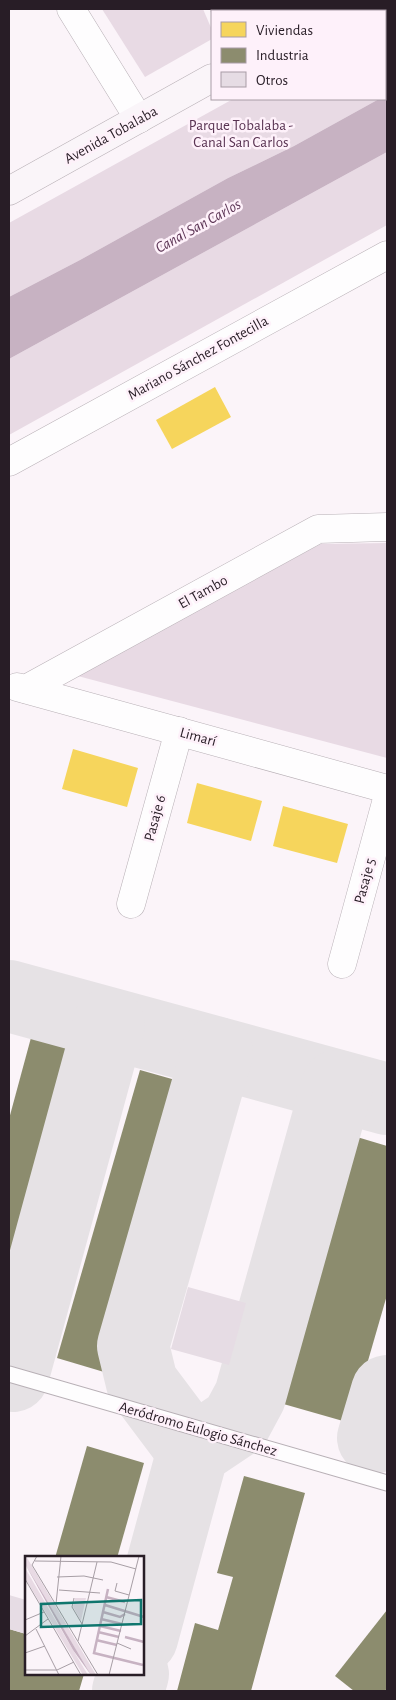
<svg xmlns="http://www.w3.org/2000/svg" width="396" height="1700" font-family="'Alegreya Sans',sans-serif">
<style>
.green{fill:#e8dae4}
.water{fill:#c7b2c2}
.homes{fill:#f6d55c}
.industry{fill:#8c8c6e}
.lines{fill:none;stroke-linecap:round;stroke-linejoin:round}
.taxiway{stroke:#e6e2e5;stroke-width:72}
.building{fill:#e6dce4}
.lane-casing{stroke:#b8b0b6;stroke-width:17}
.street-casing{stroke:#b8b0b6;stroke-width:29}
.secondary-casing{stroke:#b8b0b6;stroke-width:29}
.lane{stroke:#fefdfe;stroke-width:15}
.street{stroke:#fefdfe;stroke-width:28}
.secondary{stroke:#faf5f9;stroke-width:28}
.labels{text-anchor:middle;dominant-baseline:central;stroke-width:5;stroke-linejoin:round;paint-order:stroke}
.park-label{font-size:15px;fill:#593352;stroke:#fef1fa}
.street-label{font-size:15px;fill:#281d26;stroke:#fef1fa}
.water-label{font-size:16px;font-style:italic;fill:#5e3757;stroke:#fef1fa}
.inset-river{fill:none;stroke:#c7b2c2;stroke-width:2.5}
.inset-road{fill:none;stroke:#a79ea5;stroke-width:1}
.view{fill:#0f766e;fill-opacity:0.15;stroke:#0f766e;stroke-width:2.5}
.inset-edge{fill:none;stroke:#281d26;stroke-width:2.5}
</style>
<rect width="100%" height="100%" fill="#fbf4f9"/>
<!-- green -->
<g class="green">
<polygon points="102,9 203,9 212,30 212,39 145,77"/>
<polygon points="233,99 379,99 294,146 228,178 80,260 9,297 9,223"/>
<polygon points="387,152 387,225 9,435 9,359"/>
<polygon points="387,543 387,758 74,675 321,544"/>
</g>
<!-- water -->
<polygon class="water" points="387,94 387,152 9,359 9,297 80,260 228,178 294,146 379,99 385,99 385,96"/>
<!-- homes -->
<g class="homes">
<polygon points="215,387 231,417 172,449 156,420"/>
<polygon points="73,749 138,768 127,807 62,789"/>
<polygon points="197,783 262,801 251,841 187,823"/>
<polygon points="283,806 348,824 337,863 273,846"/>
</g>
<!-- industry -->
<g class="industry">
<polygon points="32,1034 91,1050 16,1330 9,1328 9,1119"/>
<polygon points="140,1070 186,1083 104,1372 57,1358"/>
<polygon points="357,1137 387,1146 387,1295 350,1423 280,1403"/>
<polygon points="87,1446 144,1463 117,1558 55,1558"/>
<polygon points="244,1476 305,1493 251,1691 177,1691 195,1623 218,1630 233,1577 217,1573"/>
<polygon points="387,1610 387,1688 385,1691 354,1691 335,1676"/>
<polygon points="9,1629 26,1634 26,1674 84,1674 79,1691 9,1691"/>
</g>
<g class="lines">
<!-- taxiway -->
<g class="taxiway">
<polyline points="9,996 387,1099"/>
<polyline points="13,1376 109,1024"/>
<polyline points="373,1438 387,1391"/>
<polyline points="193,1451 142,1383 133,1346 217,1053"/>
<polyline points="142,1638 193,1451 236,1422 250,1396 337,1086"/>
<polyline points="128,1691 133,1674"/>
</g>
</g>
<!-- building -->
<g class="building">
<polygon points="188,1287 246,1303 229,1365 171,1349"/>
<polygon points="9,1595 26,1600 26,1634 9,1629"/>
</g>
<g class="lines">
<defs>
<polyline id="lane" points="9,1374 387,1483"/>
<g id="street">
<polyline points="71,9 139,119"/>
<polyline points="9,462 387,255"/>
<polyline points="17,687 387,789"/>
<polyline points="26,689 318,529 387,527"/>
<polyline points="131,904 179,731"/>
<polyline points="342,964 387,799"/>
</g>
<g id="secondary">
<polyline points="225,9 226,11"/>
<polyline points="333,11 337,9"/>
<polyline points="9,191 212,78"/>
</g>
</defs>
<!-- lane casing -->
<use href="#lane" class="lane-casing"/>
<!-- street casing -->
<use href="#street" class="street-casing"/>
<!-- secondary casing -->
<use href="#secondary" class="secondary-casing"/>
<!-- lane -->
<use href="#lane" class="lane"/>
<!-- street -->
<use href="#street" class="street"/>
<!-- secondary -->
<use href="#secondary" class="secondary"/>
</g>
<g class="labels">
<!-- park labels -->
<g class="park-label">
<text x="241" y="125">Parque Tobalaba -<tspan x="241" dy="17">Canal San Carlos</tspan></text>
</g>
<!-- street labels -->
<g class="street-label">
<text transform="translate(111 135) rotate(-29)">Avenida Tobalaba</text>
<text transform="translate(198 358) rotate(-29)">Mariano Sánchez Fontecilla</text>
<text transform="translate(203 592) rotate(-29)">El Tambo</text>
<text transform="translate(198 737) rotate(15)">Limarí</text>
<text transform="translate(155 818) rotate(-75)">Pasaje 6</text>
<text transform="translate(365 881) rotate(-75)">Pasaje 5</text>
<text transform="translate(198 1429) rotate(16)">Aeródromo Eulogio Sánchez</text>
</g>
<!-- water labels -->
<g class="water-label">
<text transform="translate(198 226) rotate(-29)">Canal San Carlos</text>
</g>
</g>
<!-- overview -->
<g transform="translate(25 1556)">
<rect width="119" height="119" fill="#fbf4f9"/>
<path d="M1 0 71 119H66L0 8ZM0 12 48 94 63 119H58L0 22ZM50 42H61L56 65 48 51Z" fill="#e8dae4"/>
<path d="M0 8 27 53 66 119 48 94Z" fill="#c7b2c2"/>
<path class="inset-river" d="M83 33 69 97 118 109M81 41 100 46M80 49 119 61M78 56 95 61 100 58M76 63 97 68M75 70 96 75M73 76 94 81M100 81 119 86M71 84 92 89"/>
<path class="inset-road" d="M12 0 7 9 73 119M10 5 86 6 111 13M32 21 59 20 78 24M0 23 56 119M92 27 90 35 104 39M34 34 75 37M49 42 47 51 57 68M31 48 36 0M0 64 19 56M11 73 34 119M0 80 23 63M53 85 72 6M92 87 106 93M0 97 20 90M0 114H32L49 106M84 119 114 0"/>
<path class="view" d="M116 44V68L16 71V48Z"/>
<rect width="119" height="119" class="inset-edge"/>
</g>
<!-- border -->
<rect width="396" height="1700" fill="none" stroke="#281d26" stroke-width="20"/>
<!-- legend -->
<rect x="211" y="10" width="175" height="90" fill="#fef1fa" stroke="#a89ca5"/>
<rect x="221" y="22" width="25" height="15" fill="#f6d55c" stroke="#a89ca5"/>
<text x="256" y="35" font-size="15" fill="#281d26">Viviendas</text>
<rect x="221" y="48" width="25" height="15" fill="#8c8c6e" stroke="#a89ca5"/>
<text x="256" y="60" font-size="15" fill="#281d26">Industria</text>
<rect x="221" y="72" width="25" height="15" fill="#e6dce4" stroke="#a89ca5"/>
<text x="256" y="85" font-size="15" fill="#281d26">Otros</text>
</svg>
